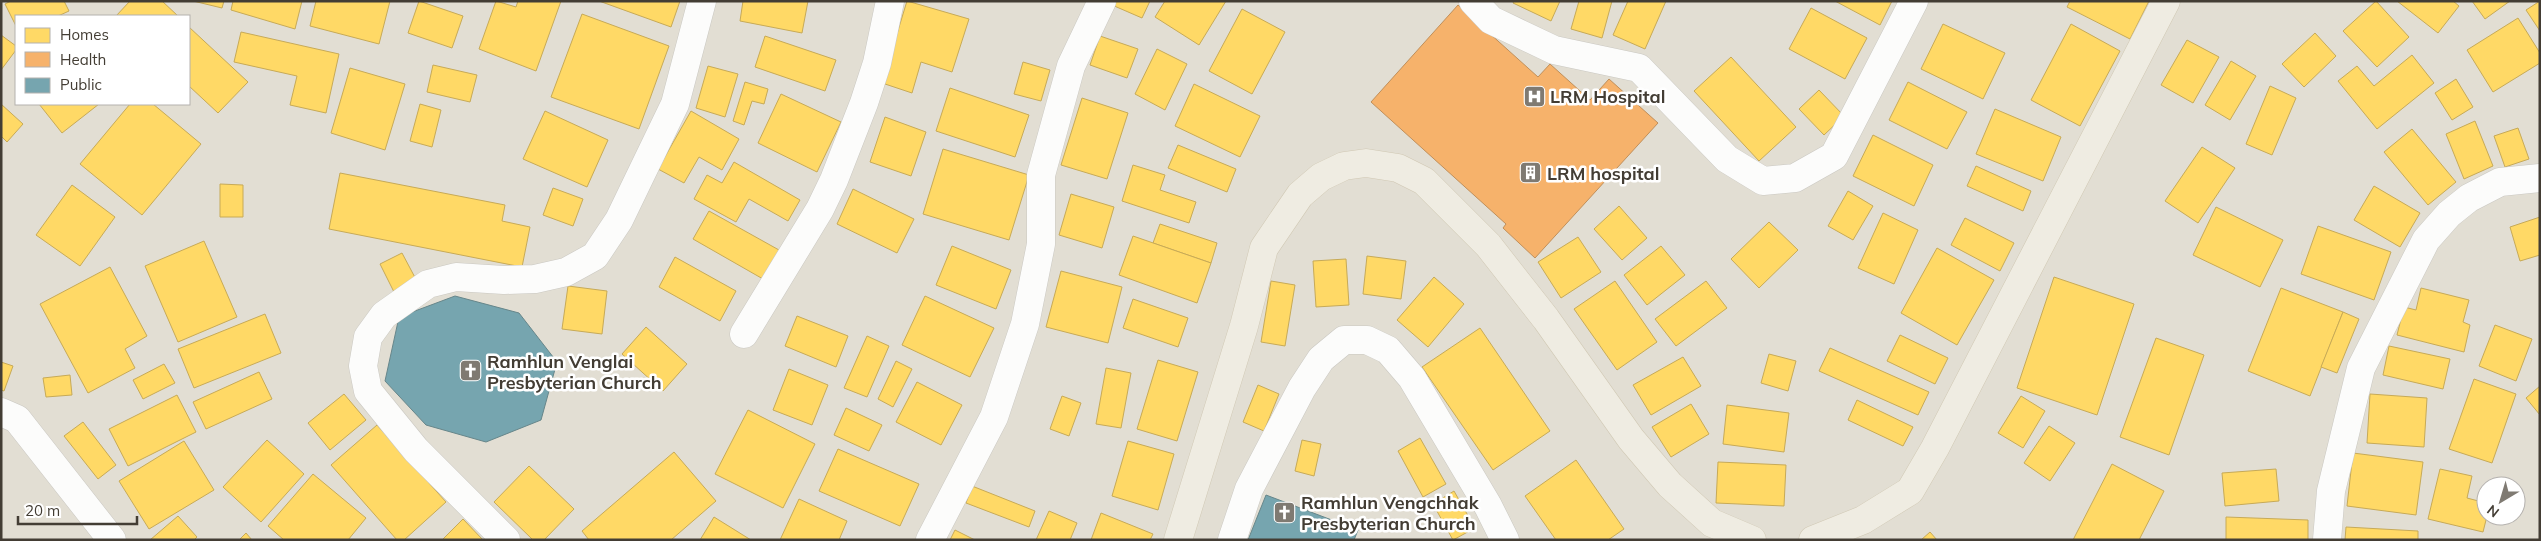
<svg xmlns="http://www.w3.org/2000/svg" width="2541" height="541" font-family="Mulish,sans-serif">
<style>
.residential{fill:#e2ded3;fill-rule:evenodd}
.homes{fill:#ffd966;stroke:#c7aa57}
.health{fill:#f6b26b;stroke:#c08f5a}
.public{fill:#76a5af;stroke:#67868a}
.lines{fill:none;stroke-linecap:round;stroke-linejoin:round}
.street-casing{stroke:#cac8c2;stroke-width:29}
.primary-casing{stroke:#d0c8b4;stroke-width:29}
.street{stroke:#fcfcfb;stroke-width:28}
.primary{stroke:#efece2;stroke-width:28}
.labels{text-anchor:middle;dominant-baseline:central;stroke-width:5;stroke-linejoin:round;paint-order:stroke}
.poi-label{font-size:18px;font-weight:bold;fill:#433d34;stroke:#fff;text-anchor:start}
</style>
<rect width="100%" height="100%" fill="#eeece6"/>
<!-- residential -->
<path class="residential" d="M1 1H2540V540H1ZM16 16H189V104H16ZM2486 486H2516V516H2486Z"/>
<!-- homes -->
<g class="homes">
<polygon points="11,1 64,1 69,11 58,16 16,16 16,26 5,4"/>
<polygon points="130,1 162,1 178,16 116,16"/>
<polygon points="193,1 224,1 222,8"/>
<polygon points="233,1 302,1 295,29 231,10"/>
<polygon points="316,1 390,1 379,44 310,26"/>
<polygon points="419,1 463,16 452,48 408,33"/>
<polygon points="496,1 516,7 518,1 561,1 536,71 479,49"/>
<polygon points="599,1 680,1 671,27"/>
<polygon points="743,1 808,1 802,33 740,21"/>
<polygon points="907,1 969,19 952,72 921,62 912,93 882,83"/>
<polygon points="1114,1 1150,1 1142,18 1112,5"/>
<polygon points="1165,1 1226,1 1199,45 1155,17"/>
<polygon points="1514,1 1560,1 1551,21 1513,3"/>
<polygon points="1579,1 1612,1 1602,38 1571,29"/>
<polygon points="1628,1 1666,1 1645,49 1613,35"/>
<polygon points="1835,1 1892,1 1880,25"/>
<polygon points="2070,1 2149,1 2130,39 2067,7"/>
<polygon points="2376,1 2409,37 2377,67 2343,31"/>
<polygon points="2397,1 2453,1 2459,6 2438,33"/>
<polygon points="2472,1 2510,1 2485,19"/>
<polygon points="2540,1 2540,31 2526,10"/>
<polygon points="1811,8 1867,38 1845,79 1789,49"/>
<polygon points="1242,9 1285,32 1252,94 1209,71"/>
<polygon points="582,14 669,46 639,129 551,97"/>
<polygon points="2518,18 2540,53 2540,63 2493,92 2467,50"/>
<polygon points="1943,24 2005,53 1983,99 1921,69"/>
<polygon points="2071,24 2120,51 2080,126 2031,100"/>
<polygon points="189,27 248,82 218,113 189,86"/>
<polygon points="241,32 339,54 326,113 290,105 297,76 234,62"/>
<polygon points="2315,33 2336,56 2304,87 2282,64"/>
<polygon points="1,35 16,46 16,50 1,70"/>
<polygon points="765,36 836,60 825,91 755,67"/>
<polygon points="1100,36 1138,49 1127,78 1090,65"/>
<polygon points="2187,40 2219,57 2193,103 2161,85"/>
<polygon points="1157,49 1187,64 1165,110 1135,94"/>
<polygon points="2412,55 2434,83 2377,129 2338,81 2357,66 2374,86"/>
<polygon points="1731,57 1796,127 1759,161 1694,91"/>
<polygon points="2231,61 2256,76 2230,120 2205,105"/>
<polygon points="1023,62 1050,70 1041,101 1014,94"/>
<polygon points="433,65 477,75 470,102 427,92"/>
<polygon points="708,66 738,74 725,117 696,108"/>
<polygon points="350,68 405,84 385,150 331,133"/>
<polygon points="2456,79 2473,107 2452,120 2435,93"/>
<polygon points="745,82 768,89 764,104 752,101 744,125 733,121"/>
<polygon points="1908,82 1967,112 1947,149 1889,120"/>
<polygon points="1194,84 1260,116 1240,157 1175,126"/>
<polygon points="2270,86 2296,98 2272,155 2246,144"/>
<polygon points="950,88 1029,115 1015,157 936,131"/>
<polygon points="1819,90 1844,116 1824,135 1799,109"/>
<polygon points="781,94 841,122 817,172 758,143"/>
<polygon points="1082,98 1128,113 1107,179 1061,165"/>
<polygon points="1,104 23,124 7,142 1,136"/>
<polygon points="39,104 99,104 62,133"/>
<polygon points="130,104 153,104 201,144 142,215 80,164"/>
<polygon points="420,104 441,110 432,147 410,141"/>
<polygon points="1995,109 2061,137 2043,181 1976,154"/>
<polygon points="545,111 608,140 587,187 523,159"/>
<polygon points="691,111 739,139 722,170 699,157 684,183 658,169"/>
<polygon points="885,117 926,132 911,176 870,162"/>
<polygon points="2475,121 2493,166 2464,179 2446,134"/>
<polygon points="2518,128 2529,159 2505,167 2494,136"/>
<polygon points="2412,129 2456,182 2428,205 2384,152"/>
<polygon points="1873,135 1933,165 1914,206 1853,176"/>
<polygon points="1178,145 1236,169 1227,192 1168,168"/>
<polygon points="2202,147 2235,168 2198,223 2165,201"/>
<polygon points="943,149 1029,175 1009,240 923,214"/>
<polygon points="734,162 800,200 788,221 749,199 736,222 694,199 707,175 722,183"/>
<polygon points="1133,165 1165,175 1160,190 1196,202 1189,223 1122,201"/>
<polygon points="1976,166 2031,191 2023,211 1967,186"/>
<polygon points="340,173 505,205 502,221 530,227 522,267 329,229"/>
<polygon points="220,184 243,185 243,217 220,217"/>
<polygon points="72,185 115,217 80,266 36,235"/>
<polygon points="2374,186 2420,213 2400,247 2354,220"/>
<polygon points="553,188 583,199 573,226 543,215"/>
<polygon points="853,189 914,219 897,253 837,224"/>
<polygon points="1848,191 1873,206 1853,240 1828,226"/>
<polygon points="1071,194 1114,207 1102,248 1059,235"/>
<polygon points="1619,206 1647,238 1622,260 1594,229"/>
<polygon points="2216,207 2283,240 2260,287 2193,255"/>
<polygon points="709,211 779,250 763,279 693,239"/>
<polygon points="1883,213 1918,230 1894,284 1858,268"/>
<polygon points="2540,217 2540,255 2520,261 2510,227"/>
<polygon points="1965,218 2014,243 2000,271 1951,245"/>
<polygon points="1769,222 1798,250 1759,288 1731,259"/>
<polygon points="1160,224 1217,243 1211,263 1153,243"/>
<polygon points="2318,226 2391,252 2374,300 2301,274"/>
<polygon points="1133,236 1211,263 1197,303 1119,275"/>
<polygon points="1578,237 1601,272 1561,298 1538,262"/>
<polygon points="204,241 237,317 178,342 145,266"/>
<polygon points="952,246 1011,270 996,309 936,285"/>
<polygon points="1661,246 1685,275 1647,305 1624,275"/>
<polygon points="1937,248 1994,280 1957,345 1901,313"/>
<polygon points="402,253 419,285 396,296 380,264"/>
<polygon points="1367,256 1406,261 1401,299 1363,294"/>
<polygon points="675,257 736,291 720,321 659,287"/>
<polygon points="1346,259 1349,305 1316,307 1313,261"/>
<polygon points="110,267 147,336 125,349 135,368 88,393 40,304"/>
<polygon points="1061,271 1122,287 1108,343 1046,327"/>
<polygon points="1434,277 1464,304 1428,347 1397,320"/>
<polygon points="2054,277 2134,304 2097,415 2017,388"/>
<polygon points="1271,281 1295,285 1285,346 1261,342"/>
<polygon points="1615,281 1657,342 1617,370 1574,309"/>
<polygon points="1706,281 1727,308 1676,346 1655,319"/>
<polygon points="568,286 607,291 602,334 562,329"/>
<polygon points="2281,288 2343,312 2310,396 2248,371"/>
<polygon points="2421,288 2469,300 2463,322 2470,325 2464,352 2397,335 2404,307 2416,310"/>
<polygon points="925,296 994,328 970,377 902,345"/>
<polygon points="1133,299 1188,318 1178,347 1123,328"/>
<polygon points="2343,312 2359,319 2337,373 2321,367"/>
<polygon points="265,314 281,353 194,388 178,349"/>
<polygon points="797,316 848,336 836,367 785,346"/>
<polygon points="2495,325 2532,339 2516,381 2479,366"/>
<polygon points="646,327 687,364 663,391 622,354"/>
<polygon points="1480,328 1550,431 1493,470 1422,367"/>
<polygon points="1900,335 1948,358 1935,384 1887,361"/>
<polygon points="867,336 889,346 867,397 844,388"/>
<polygon points="2156,338 2204,355 2169,455 2120,437"/>
<polygon points="2389,346 2450,359 2443,389 2383,375"/>
<polygon points="1830,348 1929,392 1918,415 1819,371"/>
<polygon points="1769,354 1796,361 1788,391 1761,383"/>
<polygon points="1683,357 1701,386 1651,415 1633,385"/>
<polygon points="1158,360 1198,372 1177,441 1137,429"/>
<polygon points="896,361 912,369 893,407 878,399"/>
<polygon points="1,362 13,366 4,391 1,390"/>
<polygon points="164,364 175,383 143,399 133,380"/>
<polygon points="1106,368 1131,373 1121,428 1096,424"/>
<polygon points="789,369 828,385 812,425 773,410"/>
<polygon points="259,372 272,399 206,429 193,402"/>
<polygon points="70,375 72,395 46,397 43,378"/>
<polygon points="2474,379 2516,394 2492,463 2449,449"/>
<polygon points="917,382 962,405 941,445 896,422"/>
<polygon points="1258,385 1279,394 1264,431 1243,422"/>
<polygon points="2540,386 2540,415 2526,398"/>
<polygon points="344,394 366,420 330,450 308,423"/>
<polygon points="2370,394 2427,398 2424,447 2367,443"/>
<polygon points="177,395 196,432 128,466 109,429"/>
<polygon points="1062,396 1081,403 1069,436 1050,429"/>
<polygon points="2021,396 2045,411 2023,448 1998,433"/>
<polygon points="1857,400 1913,427 1903,446 1848,420"/>
<polygon points="1691,404 1709,434 1671,457 1652,427"/>
<polygon points="1727,405 1789,413 1784,452 1723,444"/>
<polygon points="846,408 882,425 869,451 834,435"/>
<polygon points="748,410 815,444 783,508 715,474"/>
<polygon points="83,422 116,465 98,479 64,436"/>
<polygon points="377,425 446,502 404,540 397,540 331,465"/>
<polygon points="2049,426 2075,443 2050,481 2024,463"/>
<polygon points="1420,438 1446,484 1423,497 1398,451"/>
<polygon points="267,440 304,474 261,522 223,487"/>
<polygon points="1302,440 1321,444 1314,476 1295,471"/>
<polygon points="184,441 214,490 149,529 119,481"/>
<polygon points="1128,441 1174,454 1158,510 1112,496"/>
<polygon points="838,449 919,484 900,526 819,491"/>
<polygon points="674,452 716,501 671,540 589,540 582,531"/>
<polygon points="2353,453 2423,462 2416,515 2347,506"/>
<polygon points="1576,460 1624,529 1608,540 1556,540 1525,496"/>
<polygon points="1718,462 1786,465 1784,506 1716,503"/>
<polygon points="2112,464 2164,491 2139,540 2073,540"/>
<polygon points="529,466 574,509 544,540 533,540 494,502"/>
<polygon points="2276,469 2279,501 2225,506 2222,473"/>
<polygon points="2440,469 2472,476 2467,498 2486,503 2487,516 2483,532 2428,519"/>
<polygon points="313,474 366,518 348,540 284,540 268,526"/>
<polygon points="972,486 1035,511 1029,527 966,503"/>
<polygon points="1454,491 1475,528 1453,540 1433,504"/>
<polygon points="799,499 847,521 839,540 780,540"/>
<polygon points="1049,511 1077,523 1070,540 1036,540"/>
<polygon points="1101,513 1153,534 1150,540 1091,540"/>
<polygon points="178,516 197,537 194,540 150,540"/>
<polygon points="714,517 751,540 700,540"/>
<polygon points="2226,517 2308,520 2308,540 2226,540"/>
<polygon points="463,519 483,540 442,540"/>
<polygon points="2346,527 2418,531 2418,540 2345,540"/>
<polygon points="955,530 975,540 950,540"/>
<polygon points="1930,532 1937,540 1921,540"/>
<polygon points="246,533 252,540 239,540"/>
</g>
<!-- health -->
<polygon class="health" points="1458,5 1538,77 1550,64 1590,100 1609,79 1658,123 1535,258 1503,228 1506,224 1371,102"/>
<!-- public -->
<g class="public">
<polygon points="455,296 519,313 557,362 541,420 486,442 426,425 385,381 399,317"/>
<polygon points="1266,495 1358,530 1354,540 1248,540"/>
</g>
<g class="lines">
<defs>
<g id="street">
<polyline points="1473,1 1491,20 1554,50 1639,68 1727,159 1763,181 1795,178 1834,156 1914,1"/>
<polyline points="744,334 820,209 834,180 864,103 877,63 890,1"/>
<polyline points="1,412 17,419 112,540"/>
<polyline points="506,540 416,450 368,391 363,366 368,337 384,315 428,284 456,277 504,280 535,279 566,272 595,256 619,220 675,104 702,1"/>
<polyline points="930,540 994,417 1025,324 1041,244 1041,175 1071,66 1102,1"/>
<polyline points="1232,540 1249,489 1302,388 1321,359 1344,340 1367,340 1388,350 1412,378 1488,506 1505,540"/>
<polyline points="2327,540 2331,491 2361,368 2426,240 2449,214 2469,198 2500,182 2540,178"/>
</g>
<g id="primary">
<polyline points="1178,540 1244,326 1264,248 1300,195 1321,177 1344,166 1366,163 1398,168 1424,181 1488,245 1546,319 1631,439 1670,485 1712,523 1752,540"/>
<polyline points="1813,540 1863,520 1910,491 1935,448 2166,1"/>
</g>
</defs>
<!-- street casing -->
<use href="#street" class="street-casing"/>
<!-- primary casing -->
<use href="#primary" class="primary-casing"/>
<!-- street -->
<use href="#street" class="street"/>
<!-- primary -->
<use href="#primary" class="primary"/>
</g>
<!-- icons -->
<defs>
<symbol id="hospital-square" viewBox="-11 -11 22 22"><rect x="-9" y="-9" width="18" height="18" rx="4" fill="#7f7a72" stroke="#fff"/><path d="M-5-5h3v3.5h4V-5h3V5h-3V1.5h-4V5h-3Z" fill="#fff"/></symbol>
<symbol id="building-square" viewBox="-11 -11 22 22"><rect x="-9" y="-9" width="18" height="18" rx="4" fill="#7f7a72" stroke="#fff"/><path d="M-4-6H4V6H1V3H-1V6H-4ZM-2.5-4.3h1.7v1.8h-1.7ZM.8-4.3h1.7v1.8H.8ZM-2.5-1h1.7V.8h-1.7ZM.8-1h1.7V.8H.8Z" fill="#fff"/></symbol>
<symbol id="church-square" viewBox="-11 -11 22 22"><rect x="-9" y="-9" width="18" height="18" rx="4" fill="#7f7a72" stroke="#fff"/><path d="M-1.2-6h2.4v3.5h3.3v2.4h-3.3V6h-2.4V-.1h-3.3v-2.4h3.3Z" fill="#fff"/></symbol>
</defs>
<g fill-rule="evenodd">
<use href="#hospital-square" x="1522" y="84" width="25" height="25"/>
<use href="#building-square" x="1518" y="160" width="25" height="25"/>
<use href="#church-square" x="458" y="358" width="25" height="25"/>
<use href="#church-square" x="1272" y="500" width="25" height="25"/>
</g>
<g class="labels">
<!-- poi labels -->
<g class="poi-label">
<text x="1550" y="96">LRM Hospital</text>
<text x="1547" y="173">LRM hospital</text>
<text x="487" y="361">Ramhlun Venglai<tspan x="487" dy="21">Presbyterian Church</tspan></text>
<text x="1301" y="502">Ramhlun Vengchhak<tspan x="1301" dy="21">Presbyterian Church</tspan></text>
</g>
</g>
<!-- border -->
<rect width="2541" height="541" fill="none" stroke="#433d34" stroke-width="5"/>
<!-- legend -->
<rect x="15" y="15" width="175" height="90" fill="#ffffff" stroke="#b4b1ae"/>
<rect x="25" y="28" width="25" height="15" fill="#ffd966" stroke="#b4b1ae"/>
<text x="60" y="40" font-size="15" fill="#433d34">Homes</text>
<rect x="25" y="52" width="25" height="15" fill="#f6b26b" stroke="#b4b1ae"/>
<text x="60" y="65" font-size="15" fill="#433d34">Health</text>
<rect x="25" y="78" width="25" height="15" fill="#76a5af" stroke="#b4b1ae"/>
<text x="60" y="90" font-size="15" fill="#433d34">Public</text>
<!-- north arrow -->
<g transform="translate(2501 501) rotate(218)"><circle r="24" fill="#ffffff" stroke="#b4b1ae"/>
<path d="M0-4L9 19L0 12L-9 19Z" fill="#7f7a72"/>
<text y="-8" font-size="14" font-weight="bold" text-anchor="middle" fill="#433d34">N</text>
</g>
<!-- scale -->
<path d="M18 516v8h119v-8" fill="none" stroke="#433d34" stroke-width="2.5"/>
<text x="25" y="516" font-size="15" fill="#433d34" stroke="#ffffff" stroke-width="4" paint-order="stroke">20 m</text>
</svg>
